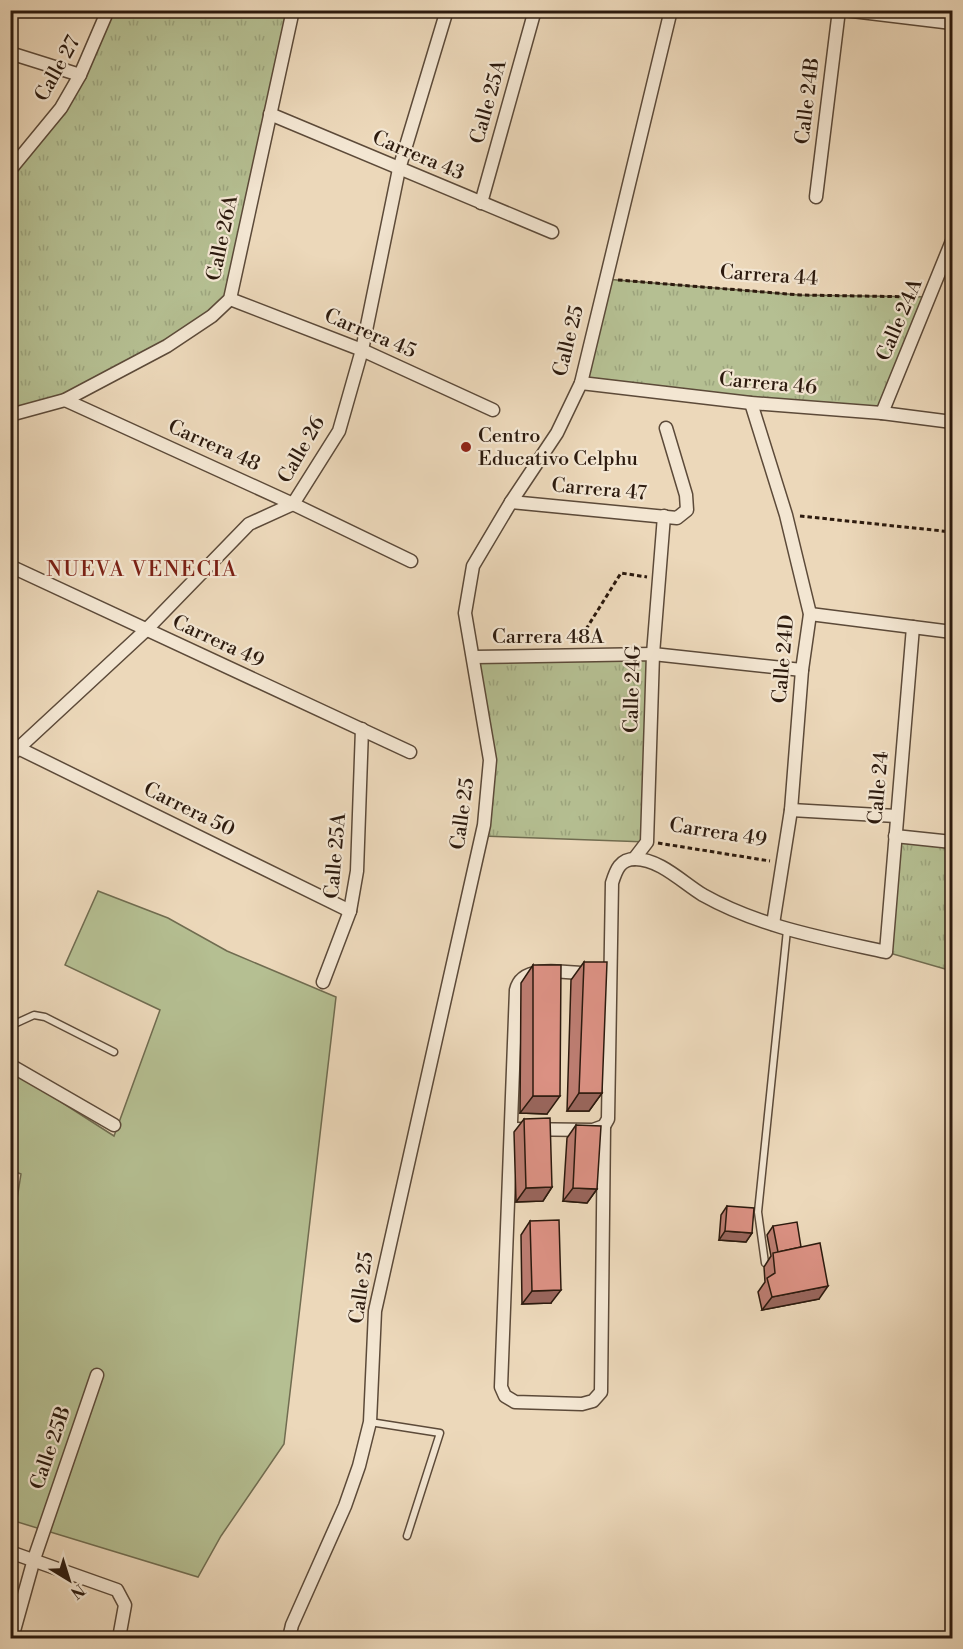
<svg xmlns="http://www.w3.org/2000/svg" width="963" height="1649" font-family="'Libre Bodoni',serif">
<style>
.grass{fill:#b5bf92;stroke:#706c50;stroke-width:1.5}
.park{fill:url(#park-tufts);stroke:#706c50;stroke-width:1.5}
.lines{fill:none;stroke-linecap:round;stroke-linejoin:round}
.lane-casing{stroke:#5c4a39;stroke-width:9}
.street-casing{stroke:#5c4a39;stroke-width:15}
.path{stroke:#2c1a0e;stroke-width:3;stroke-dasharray:4.5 3;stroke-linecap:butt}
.lane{stroke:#f3e6d2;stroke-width:6}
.street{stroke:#f3e6d2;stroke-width:12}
.wall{fill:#bc7d71;stroke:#2c1a0e;stroke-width:1.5}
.shaded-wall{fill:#99665c;stroke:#2c1a0e;stroke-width:1.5}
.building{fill:#db9183;stroke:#2c1a0e;stroke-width:1.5}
.poi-dot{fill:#8f2418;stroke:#f3e6d2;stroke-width:2}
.labels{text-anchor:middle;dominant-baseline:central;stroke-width:4.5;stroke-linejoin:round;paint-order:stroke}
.street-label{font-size:20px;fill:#2c1a0e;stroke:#f3e6d2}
.poi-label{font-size:20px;fill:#2c1a0e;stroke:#f3e6d2;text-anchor:start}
.neighbourhood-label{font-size:21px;letter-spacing:1.5px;fill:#7a1f14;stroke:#f3e6d2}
</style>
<defs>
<pattern id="park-tufts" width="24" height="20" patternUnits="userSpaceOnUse" patternTransform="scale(1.5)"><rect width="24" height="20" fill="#b5bf92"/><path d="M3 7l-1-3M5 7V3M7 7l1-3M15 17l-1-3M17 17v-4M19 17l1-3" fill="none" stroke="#9ca47d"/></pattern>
</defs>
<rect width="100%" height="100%" fill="#ecd8ba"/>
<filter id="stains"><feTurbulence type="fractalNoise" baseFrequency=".00333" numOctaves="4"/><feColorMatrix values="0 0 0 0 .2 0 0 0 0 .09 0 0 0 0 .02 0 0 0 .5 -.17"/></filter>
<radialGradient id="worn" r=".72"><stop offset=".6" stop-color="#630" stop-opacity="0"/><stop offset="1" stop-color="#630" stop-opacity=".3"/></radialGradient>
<!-- grass -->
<polygon class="grass" points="98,891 168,918 227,951 336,997 284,1444 221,1536 198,1577 11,1520 10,1243 21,1174 11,1170 10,1081 16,1073 114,1136 160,1010 65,965"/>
<!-- park -->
<g class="park">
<polygon points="107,11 293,11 230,299 167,346 65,400 11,415 11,170 61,108"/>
<polygon points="605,279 800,295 931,297 882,413 581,383"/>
<polygon points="653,654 647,842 482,836 490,760 474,657"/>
<polygon points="895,836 952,842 952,971 886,952"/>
</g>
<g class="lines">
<defs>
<g id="lane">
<polyline points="10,1026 34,1015 45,1017 114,1052"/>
<polyline points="765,1263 758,1212 787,930"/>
<polyline points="370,1422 440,1433 407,1536"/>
</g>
<g id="street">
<polyline points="844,10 952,23"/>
<polyline points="10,53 80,75"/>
<polyline points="270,114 552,232"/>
<polyline points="10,170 61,108 80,75 108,10"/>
<polyline points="816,197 839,10"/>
<polyline points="481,203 535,10"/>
<polyline points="230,299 362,350 493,410"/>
<polyline points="581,383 751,403 882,413 952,422"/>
<polyline points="65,400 293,504 411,561"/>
<polyline points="751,403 786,515 810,614 802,670 791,810 773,924"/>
<polyline points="882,413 952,241"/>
<polyline points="10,415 65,400 167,346 212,316 230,299 293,10"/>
<polyline points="511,502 677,518 687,510 686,495 666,428"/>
<polyline points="10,566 410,752"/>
<polyline points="810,614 952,632"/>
<polyline points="474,657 653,654 802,670"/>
<polyline points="12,745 350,911"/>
<polyline points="10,756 146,630 249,524 293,504 339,431 362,350 399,169 447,10"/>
<polyline points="791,810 896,816"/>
<polyline points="895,836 952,842"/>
<polyline points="634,859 647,842 653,654 664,516"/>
<path d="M591 974C569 973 522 962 516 990L501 1387 505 1396 515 1402 582 1404 593 1401 601 1392 604 1126"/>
<polyline points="323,982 350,911 357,871 362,729"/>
<polyline points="10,1065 114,1125"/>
<path d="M513 1129 593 1130 604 1126 608 1119 612 883C616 870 620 859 635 859 660 859 683 883 703 895 760 927 823 938 886 952L913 627"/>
<polyline points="10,1552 117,1590 125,1605 119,1638"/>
<polyline points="12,1638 34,1559 97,1375"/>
<polyline points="289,1638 292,1625 345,1506 359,1466 370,1422 375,1311 484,825 490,760 465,613 473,566 511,502 557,433 581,383 671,10"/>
</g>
</defs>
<!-- lane casing -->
<use href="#lane" class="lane-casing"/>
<!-- street casing -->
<use href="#street" class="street-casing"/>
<!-- path -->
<g class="path">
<polyline points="618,280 800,295 917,297"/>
<polyline points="800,516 952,532"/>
<polyline points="578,642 621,573 647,577"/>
<polyline points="658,843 770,861"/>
</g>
<!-- lane -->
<use href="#lane" class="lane"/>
<!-- street -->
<use href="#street" class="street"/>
</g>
<!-- wall -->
<g class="wall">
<polygon points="584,962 602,1093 589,1111 567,1111 571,980"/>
<polygon points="533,965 547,1114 520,1113 521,983"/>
<polygon points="524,1119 552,1187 543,1201 516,1202 514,1132"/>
<polygon points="576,1125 597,1189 587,1203 563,1201 567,1138"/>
<polygon points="727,1206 752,1233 746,1242 719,1240 721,1215"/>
<polygon points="530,1221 551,1303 522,1304 521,1235"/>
<polygon points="773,1226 801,1247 819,1299 762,1310 758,1292 765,1282 764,1267 771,1256 767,1235"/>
</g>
<!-- shaded-wall -->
<g class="shaded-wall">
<polygon points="579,1093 602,1093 589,1111 567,1111"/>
<polygon points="533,1096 560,1096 547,1114 520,1113"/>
<polygon points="552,1187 543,1201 516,1202 526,1188"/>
<polygon points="573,1188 597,1189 587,1203 563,1201"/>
<polygon points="725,1231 752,1233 746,1242 719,1240"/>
<polygon points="828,1286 819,1299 762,1310 772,1297"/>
<polygon points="561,1290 551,1303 522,1304 532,1291"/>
</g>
<!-- building -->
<g class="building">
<polygon points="584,962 607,962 602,1093 579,1093"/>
<polygon points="533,965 561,965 560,1096 533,1096"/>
<polygon points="550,1118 552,1187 526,1188 524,1119"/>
<polygon points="576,1125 601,1126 597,1189 573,1188"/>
<polygon points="727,1206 754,1208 752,1233 725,1231"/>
<polygon points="559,1220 561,1290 532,1291 530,1221"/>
<polygon points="797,1222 801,1247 778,1252 773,1226"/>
<polygon points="820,1243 828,1286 772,1297 767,1278 775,1273 773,1253"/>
</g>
<!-- markers -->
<circle class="poi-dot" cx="466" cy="447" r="6"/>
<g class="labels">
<!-- street labels -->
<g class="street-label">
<text transform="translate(58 69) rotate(-61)">Calle 27</text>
<text transform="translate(808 101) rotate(-83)">Calle 24B</text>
<text transform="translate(489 102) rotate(-74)">Calle 25A</text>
<text transform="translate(418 156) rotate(23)">Carrera 43</text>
<text transform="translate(223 238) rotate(-78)">Calle 26A</text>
<text transform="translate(769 276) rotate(4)">Carrera 44</text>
<text transform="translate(900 320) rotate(-67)">Calle 24A</text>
<text transform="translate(370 334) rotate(23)">Carrera 45</text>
<text transform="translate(569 341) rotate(-76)">Calle 25</text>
<text transform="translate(768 384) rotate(5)">Carrera 46</text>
<text transform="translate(214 446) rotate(24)">Carrera 48</text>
<text transform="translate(302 450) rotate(-60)">Calle 26</text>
<text transform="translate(599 490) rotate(5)">Carrera 47</text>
<text x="548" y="637">Carrera 48A</text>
<text transform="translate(218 642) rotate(25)">Carrera 49</text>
<text transform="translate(784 659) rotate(-85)">Calle 24D</text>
<text transform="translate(633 689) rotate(-88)">Calle 24G</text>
<text transform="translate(879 788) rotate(-85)">Calle 24</text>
<text transform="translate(189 810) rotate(26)">Carrera 50</text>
<text transform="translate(463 814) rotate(-82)">Calle 25</text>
<text transform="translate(718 833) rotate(9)">Carrera 49</text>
<text transform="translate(336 856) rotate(-85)">Calle 25A</text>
<text transform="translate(362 1288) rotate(-82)">Calle 25</text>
<text transform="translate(51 1448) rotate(-71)">Calle 25B</text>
</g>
<!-- poi labels -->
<g class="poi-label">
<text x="478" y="436">Centro<tspan x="478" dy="23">Educativo Celphu</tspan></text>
</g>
<!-- neighbourhood labels -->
<g class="neighbourhood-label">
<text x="142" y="570">NUEVA VENECIA</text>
</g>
</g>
<!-- margin -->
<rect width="963" height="1649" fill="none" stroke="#ecd8ba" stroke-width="36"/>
<rect x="12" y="12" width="939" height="1625" fill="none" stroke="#2c1a0e" stroke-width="3"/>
<rect x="18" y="18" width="927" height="1613" fill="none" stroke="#2c1a0e" stroke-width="1.5"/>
<!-- north arrow -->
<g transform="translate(69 1580) rotate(142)" stroke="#f3e6d2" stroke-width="4.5" paint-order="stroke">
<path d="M0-4.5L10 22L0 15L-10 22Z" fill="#2c1a0e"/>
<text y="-9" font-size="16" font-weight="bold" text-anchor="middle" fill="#2c1a0e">N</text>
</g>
<rect width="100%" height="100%" filter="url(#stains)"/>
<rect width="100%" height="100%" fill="url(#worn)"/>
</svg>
